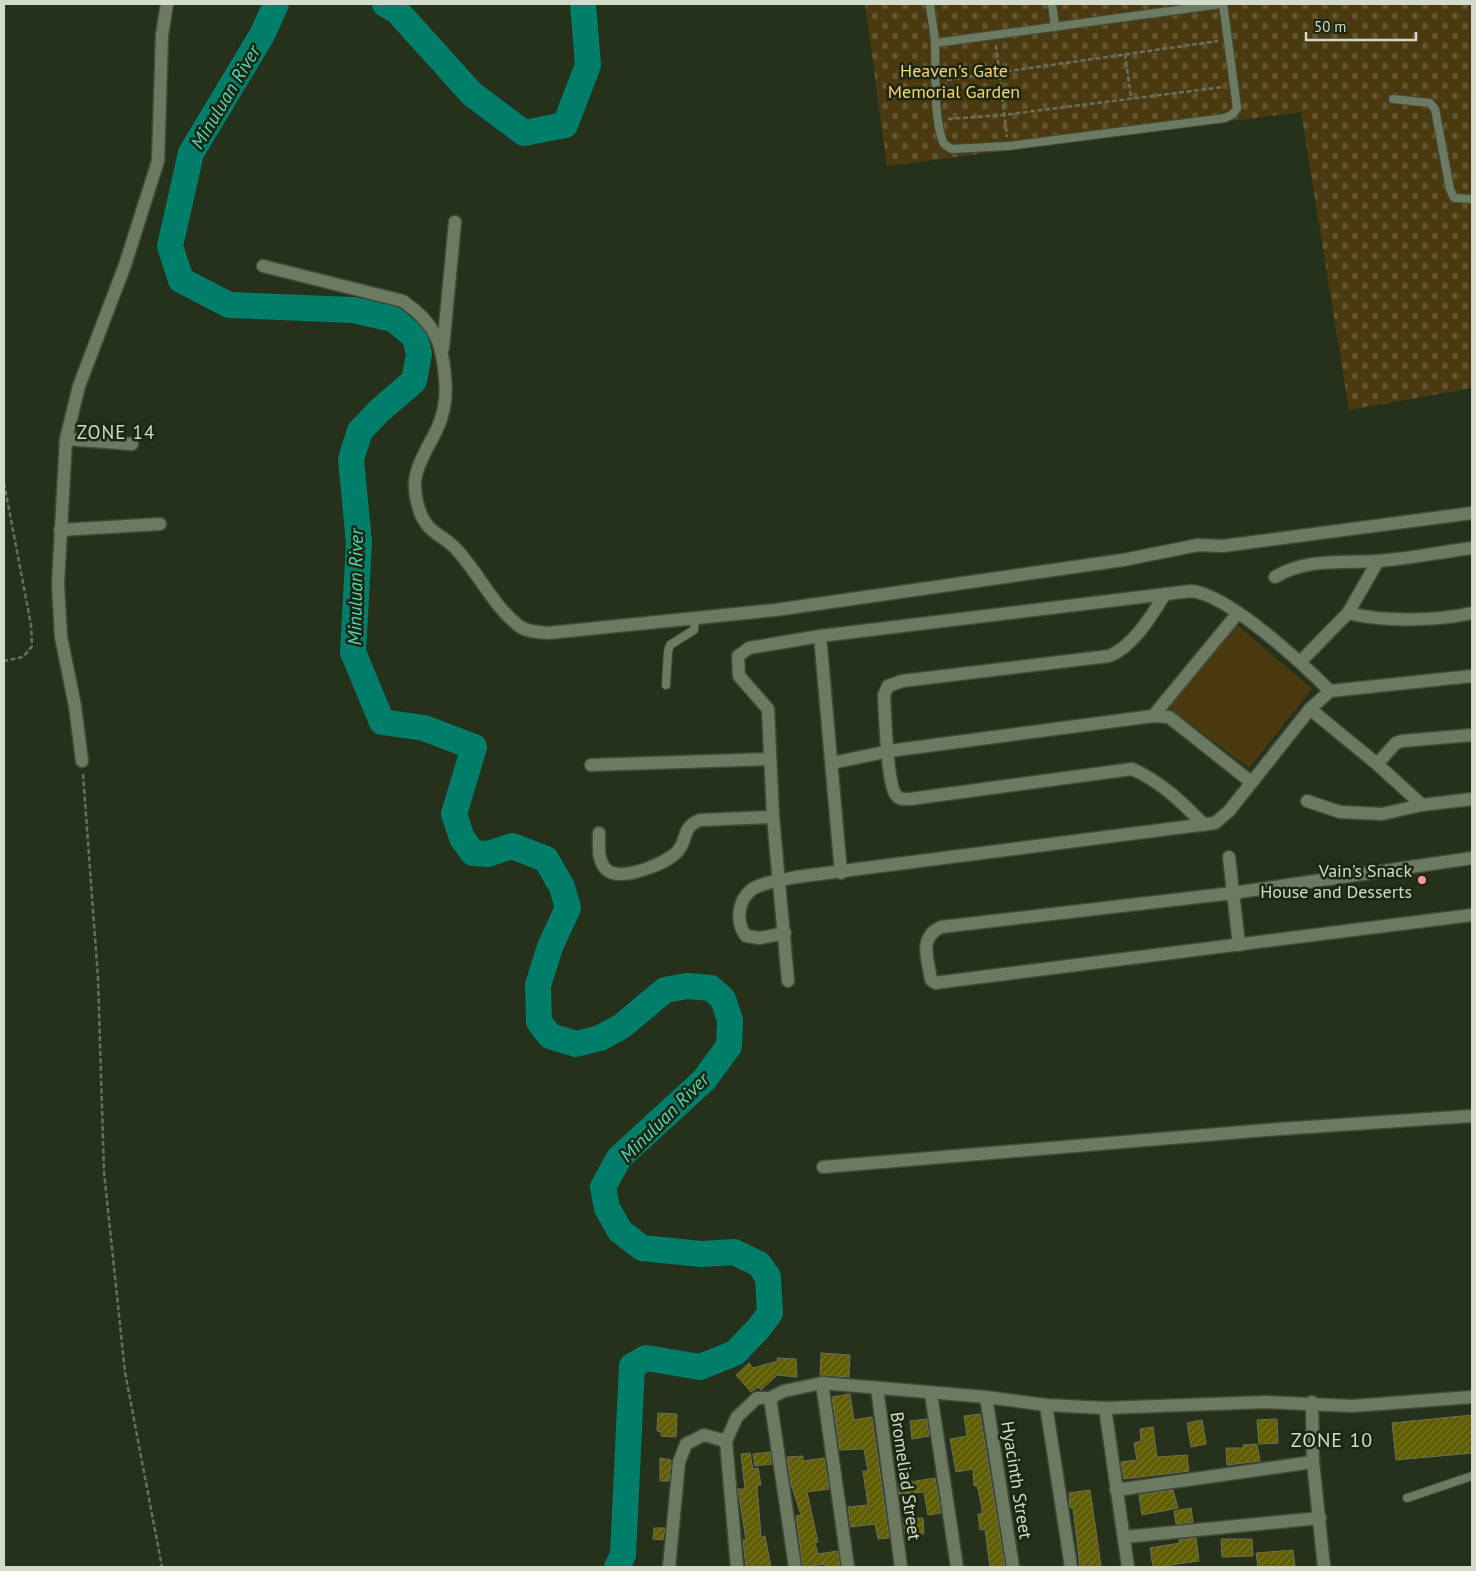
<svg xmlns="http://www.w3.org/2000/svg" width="1476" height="1571" font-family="'PT Sans',sans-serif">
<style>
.cemetery{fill:url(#cemetery-stones)}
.park{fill:#4b3a10}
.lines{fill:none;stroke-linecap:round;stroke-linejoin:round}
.river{stroke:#007e6a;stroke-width:26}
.building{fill:url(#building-hatch);stroke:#6f6f55}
.service-casing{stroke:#424b39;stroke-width:10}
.minor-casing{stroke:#424b39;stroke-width:15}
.path{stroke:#67715e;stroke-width:2.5;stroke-dasharray:5 2.5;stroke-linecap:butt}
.service{stroke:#6d7a62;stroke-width:8}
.minor{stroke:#6d7a62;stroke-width:12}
.poi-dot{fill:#f59b9c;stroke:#1c2712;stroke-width:2}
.labels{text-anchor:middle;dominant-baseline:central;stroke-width:5;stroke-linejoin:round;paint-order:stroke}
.park-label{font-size:18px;fill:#fcd373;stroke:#1c2712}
.poi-label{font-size:18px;fill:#d3dbcd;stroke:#1c2712;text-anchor:end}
.street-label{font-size:18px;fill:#d3dbcd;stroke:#1c2712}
.water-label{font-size:19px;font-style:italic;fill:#53d8bc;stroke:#1c2712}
.neighbourhood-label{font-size:19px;letter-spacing:1px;fill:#d3dbcd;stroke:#1c2712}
.quarter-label{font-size:20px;letter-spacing:1px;fill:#d3dbcd;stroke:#1c2712}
</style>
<defs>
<pattern id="cemetery-stones" width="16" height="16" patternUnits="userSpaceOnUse" patternTransform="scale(1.25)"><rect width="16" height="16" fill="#4b3a10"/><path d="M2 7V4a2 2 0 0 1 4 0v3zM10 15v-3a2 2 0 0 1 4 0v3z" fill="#645632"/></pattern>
<pattern id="building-hatch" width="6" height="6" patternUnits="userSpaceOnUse" patternTransform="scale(1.25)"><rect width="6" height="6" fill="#5e5d04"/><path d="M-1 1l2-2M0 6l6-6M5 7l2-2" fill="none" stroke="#747427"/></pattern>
</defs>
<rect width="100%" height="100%" fill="#26311c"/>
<!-- cemetery -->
<polygon class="cemetery" points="865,4 1472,4 1472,388 1349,410 1301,112 887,166"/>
<!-- park -->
<polygon class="park" points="1234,622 1312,689 1249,768 1165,705"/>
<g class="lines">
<!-- river -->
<g class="river">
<polyline points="276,4 262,35 191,153 170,246 181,280 229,305 353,310 393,319 415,337 419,354 414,381 380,410 360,431 351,459 359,543 353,652 382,722 424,728 474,747 454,814 462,838 473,853 488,854 512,846 546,859 562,887 568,908 550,947 538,985 539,1022 550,1036 576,1044 600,1038 622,1026 665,990 687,986 711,988 723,999 730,1020 729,1046 704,1080 619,1158 603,1187 607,1208 620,1231 642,1248 701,1254 734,1252 759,1264 768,1277 770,1313 758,1329 735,1353 700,1367 646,1358 632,1366 623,1555 617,1567"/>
<polyline points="385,4 397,11 472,94 524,133 565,125 588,65 583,4"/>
</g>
</g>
<!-- building -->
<g class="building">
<polygon points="821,1353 850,1355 849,1377 820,1375"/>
<polygon points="777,1358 796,1359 797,1377 777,1375 761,1390 758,1387 751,1392 736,1375 749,1363 753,1368 778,1361"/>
<polygon points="850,1394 854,1420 872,1417 889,1538 878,1539 875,1524 851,1527 848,1507 868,1505 863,1471 868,1471 864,1449 840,1450 832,1397"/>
<polygon points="658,1413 677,1414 676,1437 661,1436 661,1432 657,1431"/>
<polygon points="980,1414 992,1487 1005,1567 990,1567 985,1529 980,1530 978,1514 982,1514 982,1508 977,1485 974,1486 973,1469 956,1472 950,1439 967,1436 964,1416"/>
<polygon points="1472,1415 1472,1453 1396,1460 1392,1423"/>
<polygon points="927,1419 929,1436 912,1439 910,1421"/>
<polygon points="1277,1419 1278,1443 1259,1444 1257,1420"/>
<polygon points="1202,1420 1206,1444 1191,1447 1187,1423"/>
<polygon points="1153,1427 1157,1457 1187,1455 1189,1471 1124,1479 1121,1462 1137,1460 1134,1443 1141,1441 1140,1429"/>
<polygon points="1257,1444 1260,1461 1227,1465 1226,1448 1244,1448 1243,1445"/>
<polygon points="770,1452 772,1464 755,1466 753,1454"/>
<polygon points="750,1453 753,1469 758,1468 761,1485 757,1485 761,1537 765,1536 771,1567 746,1567 743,1540 746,1540 738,1489 745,1489 741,1454"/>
<polygon points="803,1456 803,1461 824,1458 829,1489 807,1492 818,1542 815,1543 818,1554 838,1551 840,1567 825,1567 825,1564 803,1567 796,1516 801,1515 791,1484 787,1457"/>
<polygon points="660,1458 671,1460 669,1481 660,1481"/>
<polygon points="935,1478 941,1513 928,1515 924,1492 899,1494 898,1484"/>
<polygon points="1090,1490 1095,1524 1101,1567 1080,1567 1073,1508 1070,1508 1069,1493"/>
<polygon points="1173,1490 1178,1508 1142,1515 1139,1495"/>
<polygon points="1191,1508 1193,1522 1176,1524 1174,1511"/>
<polygon points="923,1518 924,1534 905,1534 903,1519"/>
<polygon points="654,1528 665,1528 663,1540 653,1539"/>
<polygon points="1196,1538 1199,1561 1170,1565 1170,1567 1153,1567 1150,1548 1180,1543 1179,1540"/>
<polygon points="1221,1539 1252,1539 1253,1556 1222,1557"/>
<polygon points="1293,1550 1295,1567 1258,1567 1256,1553"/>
</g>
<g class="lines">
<defs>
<g id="service">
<path d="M930 4C931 16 934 29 935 42 936 70 933 116 943 142 945 146 948 147 952 149L1008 146 1225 118 1233 114 1237 108 1223 4"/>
<polyline points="1052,4 1055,27"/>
<polyline points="935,43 1221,4"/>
<polyline points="1393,99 1430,103 1435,109 1450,189 1454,198 1472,199"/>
<polyline points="666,685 668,652 670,645 694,630 695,619"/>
<polyline points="1407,1498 1472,1476"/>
</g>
<g id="minor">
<path d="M263 266 403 301C434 323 442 340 445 377 447 395 445 412 437 429 429 446 413 469 415 489 416 499 419 513 425 522 432 534 447 538 456 549 478 572 493 606 519 626 527 632 538 632 548 633L775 610 1123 560 1198 545 1223 546 1472 513"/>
<polyline points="443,348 455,222"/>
<polyline points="66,439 132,444"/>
<polyline points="60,530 160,524"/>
<path d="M1275 577C1307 558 1341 563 1377 561 1408 559 1441 552 1472 548"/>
<path d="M1165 594C1152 615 1133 647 1109 656L902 681 888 686 884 695C885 713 887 784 896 795 899 800 906 799 910 799L1132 769C1160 781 1183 803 1204 825"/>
<path d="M1348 613C1383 622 1437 621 1472 613"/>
<polyline points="820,636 841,873"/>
<polyline points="1300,662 1348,613 1378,561"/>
<polyline points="1310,709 1377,764 1422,805"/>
<polyline points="1153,716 1238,613"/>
<polyline points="82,761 75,706 61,637 58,584 66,439 79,386 125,265 158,161 162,35 167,4"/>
<polyline points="832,763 889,751 1153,716 1169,717 1251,782"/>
<polyline points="1377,764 1396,743 1402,741 1472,735"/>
<polyline points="591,765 770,759"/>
<polyline points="1307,801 1340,812 1382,814 1422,805 1472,799"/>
<path d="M599 833C599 845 597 862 607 870 621 882 664 864 676 853 689 841 680 828 700 820L773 817"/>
<polyline points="1229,857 1239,945"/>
<path d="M1472 858 1233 893 941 927C918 938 928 958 931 980L936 983 942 982 1472 915"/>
<path d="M785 933 760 938 746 936C736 923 737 902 751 890 762 882 783 880 796 877L1215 823 1229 811 1310 709 1330 691 1472 676"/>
<path d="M788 981 773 817 768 709 739 676 738 656 749 648 820 636 1191 591C1228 594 1303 664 1330 691"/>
<polyline points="823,1167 1279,1129 1472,1116"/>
<polyline points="822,1383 848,1567"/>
<polyline points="877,1388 901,1567"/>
<polyline points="931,1394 957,1567"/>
<polyline points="986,1397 1013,1567"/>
<polyline points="770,1398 795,1567"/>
<polyline points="1312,1402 1313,1462 1324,1567"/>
<polyline points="1046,1405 1071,1567"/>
<polyline points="1105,1408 1128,1567"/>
<polyline points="726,1441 737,1567"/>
<polyline points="1116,1490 1313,1462"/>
<polyline points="1124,1537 1320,1518"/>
<polyline points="669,1567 679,1462 686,1444 704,1435 726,1441 737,1417 757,1398 770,1398 784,1391 822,1383 986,1397 1046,1405 1105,1408 1266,1402 1352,1406 1472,1397"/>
</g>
</defs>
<!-- service casing -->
<use href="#service" class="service-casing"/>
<!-- minor casing -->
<use href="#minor" class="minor-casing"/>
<!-- path -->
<g class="path">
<polyline points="996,45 1007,137"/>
<polyline points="1125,54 1131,98"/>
<polyline points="947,80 1218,41"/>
<polyline points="948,119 1003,115 1223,87"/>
<polyline points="4,483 31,625 32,646 23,657 4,661"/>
<polyline points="83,774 98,978 104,1172 125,1372 162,1567"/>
</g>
<!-- service -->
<use href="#service" class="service"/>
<!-- minor -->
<use href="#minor" class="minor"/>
</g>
<!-- markers -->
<circle class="poi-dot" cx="1422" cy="880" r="5"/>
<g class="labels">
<!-- park labels -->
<g class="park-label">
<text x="954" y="70">Heaven's Gate<tspan x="954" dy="21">Memorial Garden</tspan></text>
</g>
<!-- poi labels -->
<g class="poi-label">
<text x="1412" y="870">Vain's Snack<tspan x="1412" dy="21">House and Desserts</tspan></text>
</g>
<!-- street labels -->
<g class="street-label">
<text transform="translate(906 1476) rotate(82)">Bromeliad Street</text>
<text transform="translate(1017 1480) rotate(81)">Hyacinth Street</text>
</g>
<!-- water labels -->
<g class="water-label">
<text transform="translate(225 97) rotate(-59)">Minuluan River</text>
<text transform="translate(355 587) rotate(-89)">Minuluan River</text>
<text transform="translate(664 1117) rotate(-45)">Minuluan River</text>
</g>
<!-- neighbourhood labels -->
<g class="neighbourhood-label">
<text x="116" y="432">ZONE 14</text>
</g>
<!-- quarter labels -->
<g class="quarter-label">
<text x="1332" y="1440">ZONE 10</text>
</g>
</g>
<!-- border -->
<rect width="1476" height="1571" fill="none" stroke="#d3dbcd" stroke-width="10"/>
<!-- scale -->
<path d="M1306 32v8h110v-8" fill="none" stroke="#d3dbcd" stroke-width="2.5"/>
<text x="1314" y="32" font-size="15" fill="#d3dbcd" stroke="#1c2712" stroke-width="4" paint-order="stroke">50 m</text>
</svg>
